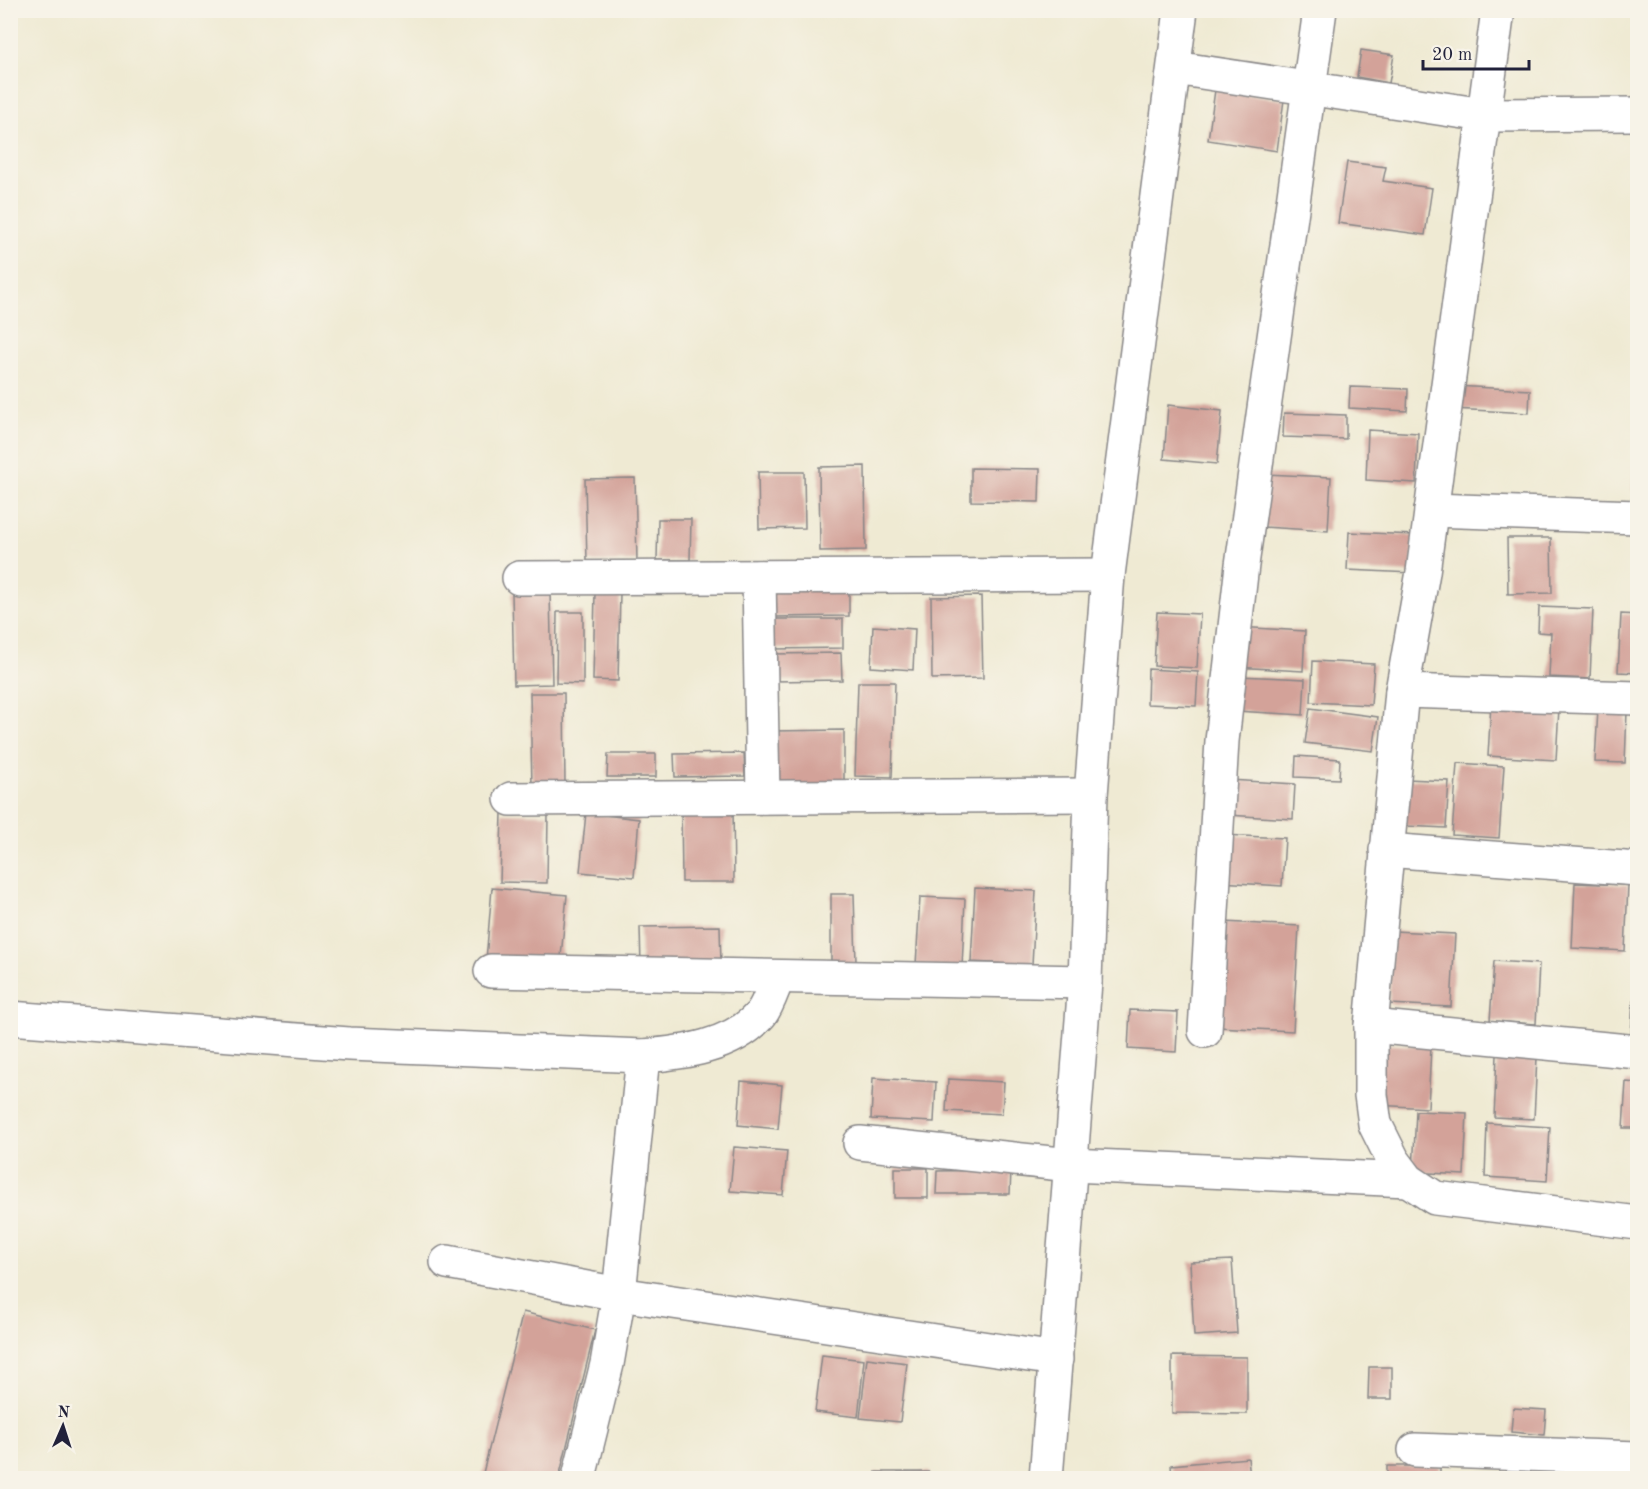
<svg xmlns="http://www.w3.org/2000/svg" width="1648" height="1489" font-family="'Old Standard TT',serif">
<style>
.building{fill:#d3a299}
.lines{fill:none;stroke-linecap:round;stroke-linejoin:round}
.minor-casing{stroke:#888687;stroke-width:36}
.minor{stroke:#fff;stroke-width:33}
</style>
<rect width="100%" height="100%" fill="#f7f3e8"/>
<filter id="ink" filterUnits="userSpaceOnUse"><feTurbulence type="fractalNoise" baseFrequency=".0167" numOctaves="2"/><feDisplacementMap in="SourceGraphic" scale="12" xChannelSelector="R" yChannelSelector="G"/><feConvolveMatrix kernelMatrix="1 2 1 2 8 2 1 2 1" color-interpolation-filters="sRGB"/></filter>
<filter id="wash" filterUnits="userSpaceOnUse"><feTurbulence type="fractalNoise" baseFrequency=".008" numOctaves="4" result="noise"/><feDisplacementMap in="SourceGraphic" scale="24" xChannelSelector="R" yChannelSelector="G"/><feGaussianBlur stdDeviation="1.35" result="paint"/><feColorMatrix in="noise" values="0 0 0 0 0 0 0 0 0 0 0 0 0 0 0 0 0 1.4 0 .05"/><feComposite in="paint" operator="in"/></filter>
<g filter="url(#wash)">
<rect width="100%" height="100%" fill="#efead3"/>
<g id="blocks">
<!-- building -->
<g class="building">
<polygon points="1361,50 1394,55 1389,83 1357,77"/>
<polygon points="1215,90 1284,100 1277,151 1208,140"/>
<polygon points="1347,162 1386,167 1383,181 1432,188 1425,235 1338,223"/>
<polygon points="1454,386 1530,390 1529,413 1453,409"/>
<polygon points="1350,387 1408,389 1407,411 1349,408"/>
<polygon points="1168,405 1222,411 1217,464 1164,459"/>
<polygon points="1284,413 1346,415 1346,439 1283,437"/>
<polygon points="1368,430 1418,433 1416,483 1366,480"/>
<polygon points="1635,450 1638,450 1638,491 1632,491"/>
<polygon points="865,466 866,550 820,551 819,467"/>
<polygon points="971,468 1040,469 1039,502 971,501"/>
<polygon points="758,472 804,472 805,528 759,529"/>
<polygon points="1265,474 1331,477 1328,531 1262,527"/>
<polygon points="635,478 637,561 587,562 585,479"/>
<polygon points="658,519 691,519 690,560 657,560"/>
<polygon points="1349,532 1414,535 1412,573 1347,570"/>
<polygon points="1507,538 1551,538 1552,593 1508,594"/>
<polygon points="849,589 849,616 772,617 771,590"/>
<polygon points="550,592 552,684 514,685 512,593"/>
<polygon points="595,592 620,593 618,681 593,680"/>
<polygon points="981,596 983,678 932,679 931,597"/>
<polygon points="1539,607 1593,609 1590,679 1549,677 1551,633 1538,632"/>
<polygon points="557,612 583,612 583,684 556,683"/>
<polygon points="1157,612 1200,614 1197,668 1154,666"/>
<polygon points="1621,614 1638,615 1638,673 1618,672"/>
<polygon points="772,619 843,619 843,648 772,649"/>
<polygon points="873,626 915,629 913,670 871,667"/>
<polygon points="1237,627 1305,631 1303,671 1235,667"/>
<polygon points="841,653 842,680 773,681 772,654"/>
<polygon points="1313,661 1374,664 1371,705 1311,702"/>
<polygon points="1148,669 1198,672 1196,706 1147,704"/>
<polygon points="1238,676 1305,679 1303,715 1236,711"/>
<polygon points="858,682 895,682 892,777 855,776"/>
<polygon points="530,693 564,693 565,787 532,788"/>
<polygon points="1491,704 1559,708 1556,760 1488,756"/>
<polygon points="1310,708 1378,717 1373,751 1305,743"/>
<polygon points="1598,709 1627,711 1625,763 1595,762"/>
<polygon points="844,730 844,790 772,791 771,731"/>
<polygon points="744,753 745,776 675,777 674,754"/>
<polygon points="608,754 656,754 656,777 607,777"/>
<polygon points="1296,756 1340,759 1339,779 1295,777"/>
<polygon points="1457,763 1504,766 1499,838 1452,835"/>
<polygon points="1407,779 1449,781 1446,828 1405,826"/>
<polygon points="1229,780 1295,784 1293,819 1228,815"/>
<polygon points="733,806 734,882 682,882 681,807"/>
<polygon points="502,813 548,814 547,883 500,882"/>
<polygon points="586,813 639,819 634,877 580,872"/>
<polygon points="1223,835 1285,838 1282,886 1221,882"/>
<polygon points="1575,883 1628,885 1625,951 1572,948"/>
<polygon points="492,888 567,895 560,967 486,960"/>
<polygon points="975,888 1036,891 1032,965 971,962"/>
<polygon points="831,894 854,894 856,963 831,964"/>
<polygon points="920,897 965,899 962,968 916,965"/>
<polygon points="1224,922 1299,926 1293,1031 1218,1027"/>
<polygon points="720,926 721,966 641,967 640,927"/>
<polygon points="1393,931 1455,934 1451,1007 1389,1004"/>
<polygon points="1494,961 1539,964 1536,1024 1490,1021"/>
<polygon points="1633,1000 1638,1000 1638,1038 1631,1037"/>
<polygon points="1130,1010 1178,1012 1176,1052 1128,1049"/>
<polygon points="1380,1044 1431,1047 1428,1108 1377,1105"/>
<polygon points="1497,1055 1537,1057 1534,1119 1494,1117"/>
<polygon points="873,1078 936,1082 934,1122 871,1119"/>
<polygon points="948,1079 1004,1082 1002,1114 946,1111"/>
<polygon points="741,1081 782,1085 778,1129 738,1125"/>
<polygon points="1626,1082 1638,1083 1638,1128 1623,1128"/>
<polygon points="1416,1111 1467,1113 1464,1175 1413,1172"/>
<polygon points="1487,1123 1550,1127 1547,1181 1485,1177"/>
<polygon points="734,1147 787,1151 783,1195 730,1191"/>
<rect x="895" y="1168" width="33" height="30"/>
<polygon points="1011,1170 1010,1194 936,1194 937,1171"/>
<polygon points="1232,1260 1237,1333 1194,1336 1190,1262"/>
<polygon points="523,1312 595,1330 559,1478 482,1477"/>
<polygon points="822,1355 864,1360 858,1417 815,1412"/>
<polygon points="1172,1356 1247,1357 1247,1414 1172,1413"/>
<polygon points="867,1358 907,1363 900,1422 860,1418"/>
<polygon points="1369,1367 1392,1367 1392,1399 1368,1399"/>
<polygon points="1513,1408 1546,1410 1544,1435 1511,1432"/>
<polygon points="1248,1458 1250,1478 1172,1478 1171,1465"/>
<rect x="1387" y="1466" width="53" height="12"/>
<rect x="876" y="1472" width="53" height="6"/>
<polygon points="1593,1475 1630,1477 1630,1478 1593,1478"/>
</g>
</g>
</g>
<g filter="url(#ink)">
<use href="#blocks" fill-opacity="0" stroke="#888687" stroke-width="1.5"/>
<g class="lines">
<defs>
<g id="minor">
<polyline points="1498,10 1423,572 1402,691 1371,1026 1371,1095 1375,1124 1393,1160 1408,1180 1435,1198 1638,1223"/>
<polyline points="1175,68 1484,115 1638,114"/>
<polyline points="1431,510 1638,517"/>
<polyline points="759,577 763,797"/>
<polyline points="519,578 1108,575"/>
<polyline points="1402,691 1638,698"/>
<polyline points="511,799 1091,795"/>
<polyline points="1386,850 1638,869"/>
<polyline points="491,971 1085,982"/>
<path d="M10 1018 349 1044 643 1056C682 1053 732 1047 760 1015 768 1006 773 988 778 977"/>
<polyline points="1371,1026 1638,1052"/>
<polyline points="1205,1031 1222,741 1242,565 1320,10"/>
<polyline points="860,1143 1071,1165 1408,1180"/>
<polyline points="447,1262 619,1294 1056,1359"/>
<polyline points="1415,1450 1638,1458"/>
<polyline points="580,1473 607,1364 619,1294 643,1056"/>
<polyline points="1046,1478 1085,982 1091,795 1108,575 1181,10"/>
</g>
</defs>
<!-- minor casing -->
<use href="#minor" class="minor-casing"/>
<!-- minor -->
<use href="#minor" class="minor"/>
</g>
</g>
<!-- margin -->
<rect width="1648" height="1489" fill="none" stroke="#f7f3e8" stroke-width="36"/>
<!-- north arrow -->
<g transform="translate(63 1426) rotate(3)" stroke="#f7f3e8" stroke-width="4.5" paint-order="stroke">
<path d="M0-4.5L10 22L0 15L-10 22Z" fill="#22223b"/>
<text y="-9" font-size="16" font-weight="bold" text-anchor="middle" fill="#22223b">N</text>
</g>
<!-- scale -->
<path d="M1423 60v9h106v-9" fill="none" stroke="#22223b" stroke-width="3"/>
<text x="1432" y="60" font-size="18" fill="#22223b" stroke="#f7f3e8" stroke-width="4.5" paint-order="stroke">20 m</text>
</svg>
